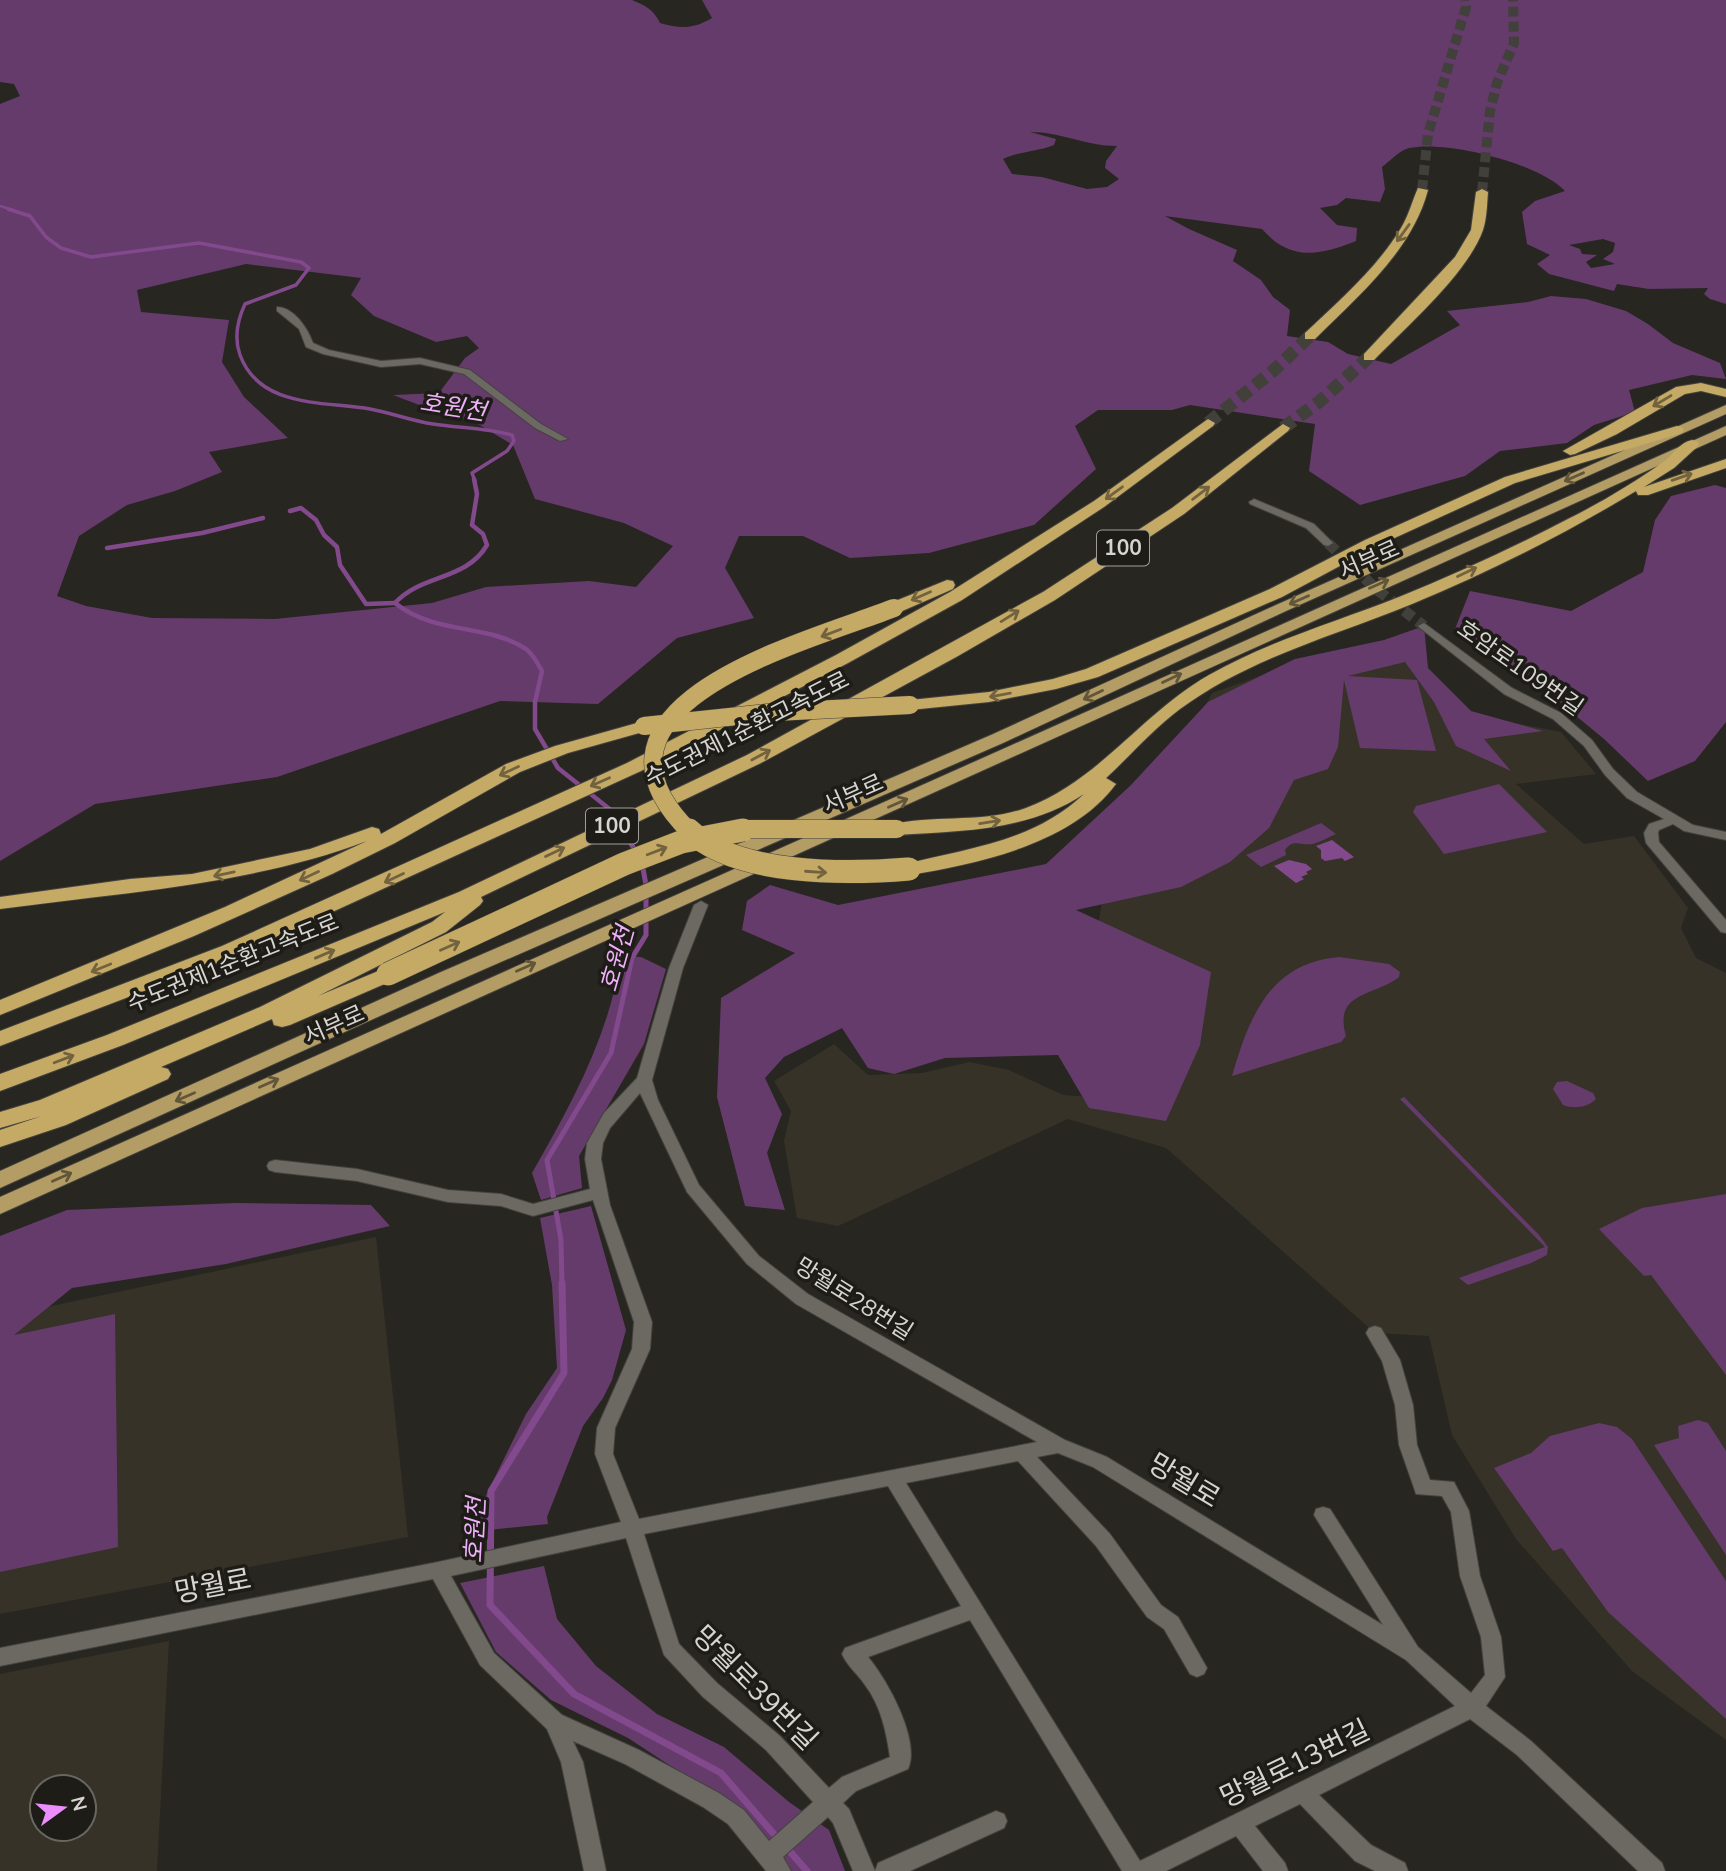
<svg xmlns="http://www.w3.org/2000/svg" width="1726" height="1871" font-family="'Nunito Sans','Noto Sans KR',sans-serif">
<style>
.built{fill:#363227;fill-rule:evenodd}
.green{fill:#653b6c;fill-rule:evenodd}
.water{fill:#824a8c}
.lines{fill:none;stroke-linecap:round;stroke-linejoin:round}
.stream-far4{stroke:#824a8c;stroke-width:2.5}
.stream-far3{stroke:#824a8c;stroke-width:3.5}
.stream-far2{stroke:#824a8c;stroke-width:4.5}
.stream-far1{stroke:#824a8c;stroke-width:5}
.stream{stroke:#824a8c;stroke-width:7}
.minor-tunnel{stroke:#42403b;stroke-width:11;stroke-dasharray:11 6;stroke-linecap:butt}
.motorway-tunnel-far1{stroke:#42403b;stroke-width:10;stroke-dasharray:10 5;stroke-linecap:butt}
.motorway-tunnel{stroke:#42403b;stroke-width:13;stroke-dasharray:13 7;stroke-linecap:butt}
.minor-casing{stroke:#44423e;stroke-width:2}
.trunk-casing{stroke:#44423e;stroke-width:2}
.motorway-casing{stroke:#44423e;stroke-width:2}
.minor{fill:#6b6962;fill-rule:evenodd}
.trunk{fill:#b39d64;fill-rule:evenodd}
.motorway{fill:#c5aa65;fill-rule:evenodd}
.motorway-bridge-far1-casing{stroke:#44423e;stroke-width:19;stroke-linecap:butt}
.motorway-bridge-casing{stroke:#44423e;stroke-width:24;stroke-linecap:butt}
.motorway-bridge-far1{stroke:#c5aa65;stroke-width:18}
.motorway-bridge{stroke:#c5aa65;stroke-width:23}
.oneway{stroke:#72633e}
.oneway2{stroke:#61563a}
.labels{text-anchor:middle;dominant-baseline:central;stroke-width:7;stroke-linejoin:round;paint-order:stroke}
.shield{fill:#1e1c17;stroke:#9f9e99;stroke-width:2}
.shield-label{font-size:21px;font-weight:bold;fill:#d6d5d1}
.street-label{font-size:23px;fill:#d6d5d1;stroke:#1e1c17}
.water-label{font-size:24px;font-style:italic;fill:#eeb0f9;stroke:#1e1c17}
.near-street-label{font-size:28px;fill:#d6d5d1;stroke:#1e1c17}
</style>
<rect width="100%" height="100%" fill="#282620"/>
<!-- built -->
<g class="built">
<polygon points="1415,660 1469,714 1561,732 1596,774 1516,784 1584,844 1634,836 1688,908 1681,928 1696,958 1726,973 1726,1740 1632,1671 1516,1539 1452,1435 1429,1336 1375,1333 1166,1148 1068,1119 838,1226 797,1218 784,1141 791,1111 774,1081 834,1044 868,1075 922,1073 969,1062 1009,1070 1063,1095 1158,1102 1209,989 1098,927 1106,876 1184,751 1212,693 1269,673"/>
<polygon points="376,1237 408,1537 0,1614 0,1317"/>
<path d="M169 1641 157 1871H0V1674ZM42 1787H84V1829H42Z"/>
</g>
<!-- green -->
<g class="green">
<path d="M0 0H632C645 5 654 10 660 23 681 29 693 29 712 18L702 0H1726V304L1710 299 1704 294 1708 288 1649 289 1617 284 1614 291 1549 274 1537 264 1550 255 1527 244 1522 212 1535 201 1565 191C1539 163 1446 140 1409 148 1400 150 1390 161 1382 167L1385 189 1380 202 1346 198 1337 205 1320 208 1337 225 1357 228 1356 241C1319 256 1290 261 1262 229L1165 216 1189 229 1237 250 1233 261 1261 280 1273 297 1290 310 1287 336 1328 342 1348 354 1391 364 1460 325 1447 311 1528 302 1551 296 1586 299 1626 311 1648 324 1673 343 1720 363 1726 379 1692 375 1629 390 1635 412 1594 425 1567 443 1500 451 1465 476 1360 505 1309 471 1315 424 1190 405 1172 410H1098L1075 426 1096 469 1034 525 929 553 850 558 803 536H739L725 568 754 618 677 638 598 704 500 701 277 777 95 804 0 861V104L20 96 14 84 0 82ZM1030 132C1062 132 1085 146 1117 146L1106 161 1105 168 1119 179 1107 187 1087 189 1042 177 1012 174 1003 159C1020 151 1037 152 1054 145L1056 139ZM1603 239 1615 243 1613 252 1603 259 1615 264 1591 268 1586 262 1597 255 1582 254 1580 249 1569 245ZM246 264 361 278 351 295 374 316 436 342 467 336 479 348 465 358 439 393 393 395 435 411 473 421 513 445 535 499 624 523 673 546 636 587 589 581 486 587 432 603 275 619 152 618 86 606 57 596 79 536 127 505 175 491 222 472 209 452 288 438 244 397 222 362 229 320 141 312 137 290Z"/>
<polygon points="1715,485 1726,488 1726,722 1695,761 1648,781 1604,739 1535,682 1455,629 1470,591 1571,611 1643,572 1655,520 1671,496"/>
<polygon points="1424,626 1428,668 1471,711 1543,731 1484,739 1511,771 1456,746 1434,702 1405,662 1348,676 1417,680 1436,751 1360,748 1344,680 1338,747 1328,769 1294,780 1269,828 1230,862 1181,887 1076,910 1211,972 1200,1045 1166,1121 1089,1108 1058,1055 945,1058 894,1074 868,1068 842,1028 784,1057 765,1078 782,1114 767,1153 785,1210 745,1206 717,1097 721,998 795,953 742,930 747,901 770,885 838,905 1046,864 1131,785 1208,702 1295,659 1384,640"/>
<polygon points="1499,784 1547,832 1444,854 1413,812 1416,806"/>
<path d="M1321 823 1336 834C1329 837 1320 842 1313 844 1301 846 1293 838 1285 850L1286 855 1261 867 1246 855Z"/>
<path d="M621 956 641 957 666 969 644 1044 579 1156 582 1188 541 1200 532 1173C571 1105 610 1034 621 956Z"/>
<path d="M1339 957 1389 964 1400 972 1399 977C1374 997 1333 991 1346 1036L1341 1042 1232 1076C1249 1018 1269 963 1339 957Z"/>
<path d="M1567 1081 1593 1093 1596 1099C1587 1108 1573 1109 1563 1105L1553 1089 1557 1082Z"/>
<polygon points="1404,1097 1539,1235 1548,1247 1547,1255 1531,1263 1468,1285 1459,1278 1545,1247 1400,1099"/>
<polygon points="1726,1194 1726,1375 1651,1275 1644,1276 1599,1229 1642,1208"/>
<polygon points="235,1203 371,1205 390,1226 226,1264 72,1288 14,1335 115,1314 118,1547 0,1572 0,1236 67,1210"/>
<polygon points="591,1206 626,1330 612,1380 603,1398 583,1426 547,1517 548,1524 468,1532 526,1414 557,1368 552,1285 540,1218"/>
<polygon points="1698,1420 1708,1423 1726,1451 1726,1555 1654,1445 1679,1438 1678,1426"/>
<polygon points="1599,1423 1617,1427 1632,1439 1726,1581 1726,1719 1608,1612 1562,1548 1553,1551 1494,1468 1531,1453 1550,1436"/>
<polygon points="544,1566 557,1619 596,1666 657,1714 724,1747 789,1802 829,1830 845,1871 791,1871 686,1776 628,1738 551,1700 496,1652 460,1583"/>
</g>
<!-- water -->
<g class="water">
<polygon points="1332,840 1354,857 1345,861 1342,858 1325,861 1321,858 1321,850 1316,846"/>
<polygon points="1289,860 1306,864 1312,869 1306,872 1308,874 1301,877 1304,879 1296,883 1274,866"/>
</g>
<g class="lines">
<!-- stream-far4 -->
<polyline class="stream-far4" points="0,206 13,210"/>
<!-- stream-far3 -->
<path class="stream-far3" d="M8 209 30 216 46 237 61 248 91 257 199 243 301 262 309 268 296 285 245 304C237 321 234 338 240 355 260 409 325 401 370 409 392 413 412 421 433 424 459 428 486 428 512 435L514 441 507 451 472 473 475 481"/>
<!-- stream-far2 -->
<g class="stream-far2">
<path d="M474 479 477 494 472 525 483 534 487 545C466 581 421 574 395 603 435 635 486 623 526 649 533 654 538 664 542 671L535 702V729L558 768 612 811 624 832"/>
<polyline points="290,511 301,508 316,520 324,535 337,547 340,565 366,604 395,603"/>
<polyline points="107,548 202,533 263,518"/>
</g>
<!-- stream-far1 -->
<g class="stream-far1">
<polyline points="623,830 637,854"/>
<polyline points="562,1285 561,1240 547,1160 611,1053 632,958 646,935 646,885 642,863"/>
</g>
<!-- stream -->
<g class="stream">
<polyline points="562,1283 564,1373 491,1491 490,1605 574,1694 721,1773 779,1840"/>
<polyline points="786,1847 807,1871"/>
</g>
<!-- minor-tunnel -->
<polyline class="minor-tunnel" points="1328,543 1375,588 1424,626"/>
<!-- motorway-tunnel-far1 -->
<g class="motorway-tunnel-far1">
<polyline points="1422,190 1428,134 1466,7 1465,0"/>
<polyline points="1482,192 1490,111 1497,83 1514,43 1513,0"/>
</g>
<!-- motorway-tunnel -->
<g class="motorway-tunnel">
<polyline points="1208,423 1273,371 1310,336"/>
<polyline points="1283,428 1319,402 1369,357"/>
</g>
<defs>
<g id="minor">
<path d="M277 307C294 307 308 329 313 343L329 350 381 361 420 358 470 370 541 424 568 439 560 441 535 428 464 374 420 364 381 367 323 354 306 347 299 329 277 311Z"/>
<polygon points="1254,499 1314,524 1333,543 1328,546 1324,545 1306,528 1250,504 1249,502"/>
<polygon points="1424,623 1512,688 1561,713 1592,740 1613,769 1637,792 1693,825 1726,832 1726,840 1684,831 1673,824 1659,830 1658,833 1659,842 1726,920 1726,933 1721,932 1646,843 1644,833 1649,824 1664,819 1627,798 1605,775 1584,746 1553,719 1504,694 1420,628 1418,626"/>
<path d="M701 901 708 905 683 968 652 1080 658 1100 699 1185 759 1256 808 1294 1065 1440 1107 1457 1383 1625 1314 1515 1316 1509 1323 1507 1330 1509 1418 1647 1471 1693 1485 1675 1481 1637 1460 1576 1451 1512 1442 1496 1416 1494 1414 1488 1399 1445 1395 1405 1382 1361 1366 1333 1369 1328 1375 1326 1381 1328 1400 1360 1413 1405 1417 1445 1430 1480 1454 1482 1469 1511 1480 1576 1501 1637 1505 1677 1486 1706 1531 1741 1662 1863 1665 1871H1638L1517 1755 1470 1719 1319 1795 1371 1845 1405 1863 1408 1871H1375L1355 1861 1300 1804 1255 1826 1285 1863 1288 1871H1263L1236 1836 1166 1871H1122L970 1620 868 1657C887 1679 921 1741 908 1769L856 1791 843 1803 849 1809 875 1871H853L833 1823 828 1817 783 1857 791 1871H766L728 1824 703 1807 625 1764 573 1741 583 1762 606 1871H584L561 1762 547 1729 480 1665 433 1579 0 1666V1648L438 1562 621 1522 595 1454 597 1428 632 1349 634 1322 593 1200 533 1216 501 1206 448 1202 357 1181 275 1172 269 1170 267 1166 269 1162 275 1160 357 1169 448 1190 501 1194 533 1204 590 1189 585 1159 587 1143 604 1113 637 1078 669 968 694 905ZM640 1093 687 1192 747 1264 796 1304 1037 1442 639 1519 613 1454 615 1428 650 1349 652 1322 610 1205 601 1159 603 1143 610 1128ZM1058 1453 1093 1467 1406 1660 1455 1706 1140 1861 906 1483 1018 1461 1096 1546 1147 1617 1164 1629 1190 1674 1197 1677 1204 1674 1207 1668 1178 1617 1161 1605 1110 1534 1037 1457ZM888 1486 961 1606 845 1648 842 1654C847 1666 858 1674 865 1685 881 1706 886 1731 890 1757L842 1777 829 1788 780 1736 717 1683 679 1644 644 1534ZM626 1538 664 1655 703 1697 766 1750 813 1802 769 1841 744 1810 719 1793 639 1750 562 1715 494 1653 451 1576Z"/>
<polygon points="996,1811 1004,1814 1007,1821 1004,1828 910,1871 875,1871 878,1863"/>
</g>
<g id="trunk">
<polygon points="1726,405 1726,414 1286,611 1003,743 455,982 0,1188 0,1171 441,972 991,735 1276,605"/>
<polygon points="1726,426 1726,435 0,1214 0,1197"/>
</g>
<g id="motorway">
<path d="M1418 188 1428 190C1412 251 1358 296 1315 339H1305V333C1339 301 1377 268 1401 228 1409 215 1412 201 1418 188Z"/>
<path d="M1482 189 1488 192C1487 204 1487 218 1483 230 1468 273 1406 327 1374 360H1364V354L1455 257 1471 230 1476 192Z"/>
<polygon points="1701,383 1726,389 1726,397 1701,391 1685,394 1617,434 1575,454 1570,455 1563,451 1676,387"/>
<polygon points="1208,419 1215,423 1213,426 1104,507 962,600 848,663 641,771 236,956 0,1046 0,1031 222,946 627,763 836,655 950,592 1094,501"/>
<polygon points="1283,424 1290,428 1288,431 1184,514 1055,600 958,656 761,763 481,897 483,901 480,905 446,932 318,996 388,967 396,969 399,974 396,979 290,1025 282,1027 274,1025 272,1019 161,1067 168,1069 171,1074 168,1079 66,1125 0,1147 0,1130 42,1116 0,1128 0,1112 40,1100 260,1007 432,922 445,912 123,1045 0,1091 0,1074 107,1035 459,892 747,755 1043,592 1172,508"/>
<polygon points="1677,426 1682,427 1684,430 1682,433 1515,483 1377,546 1282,597 1098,677 1056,689 989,702 910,710 901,705 910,700 989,692 1053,679 1086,669 1270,589 1365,540 1505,477"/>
<path d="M1692 440 1697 441 1699 444 1697 447 1674 468 1644 487 1726 459V468L1648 495H1638L1636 491C1565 534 1489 572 1412 604 1334 636 1249 658 1180 709 1153 729 1130 756 1106 778L1116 784C1072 844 977 864 909 875L902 873 899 869 902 865C967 848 1032 843 1084 794 1028 831 962 831 897 835L890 833 887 829 890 825C935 814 982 824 1026 808 1099 781 1142 713 1209 675 1269 641 1336 622 1399 597 1456 574 1514 547 1568 519 1600 503 1634 483 1663 462 1673 455 1680 442 1692 440Z"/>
<polygon points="947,580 953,581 955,585 953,589 900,612 888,612 886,608 888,604"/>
<path d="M644 721 653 726 650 730 568 753 520 772 395 843 332 874 194 936 0 1015V1000L225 907 367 841C250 885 124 892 0 909V897L130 879 192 874 310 849 372 827 379 829 381 834 506 764 555 746Z"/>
</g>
</defs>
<!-- minor casing -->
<use href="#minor" class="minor-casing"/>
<!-- trunk casing -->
<use href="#trunk" class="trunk-casing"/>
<!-- motorway casing -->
<use href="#motorway" class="motorway-casing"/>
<!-- minor -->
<use href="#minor" class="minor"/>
<!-- trunk -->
<use href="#trunk" class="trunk"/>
<!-- motorway -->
<use href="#motorway" class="motorway"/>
<defs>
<g id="motorway-bridge-far1">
<polyline points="644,726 776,712 910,705"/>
<path d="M690 832C560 704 809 641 894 608"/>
<polyline points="734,832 748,829 897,829"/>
</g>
<g id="motorway-bridge">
<path d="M689 830C736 876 847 874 909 869"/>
<polyline points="388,974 624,864 681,842 743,830"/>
</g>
</defs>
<!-- motorway-bridge-far1 casing -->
<use href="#motorway-bridge-far1" class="motorway-bridge-far1-casing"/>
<!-- motorway-bridge casing -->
<use href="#motorway-bridge" class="motorway-bridge-casing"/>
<!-- motorway-bridge-far1 -->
<use href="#motorway-bridge-far1" class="motorway-bridge-far1"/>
<!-- motorway-bridge -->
<use href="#motorway-bridge" class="motorway-bridge"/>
</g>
<!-- one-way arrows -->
<defs><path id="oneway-shaft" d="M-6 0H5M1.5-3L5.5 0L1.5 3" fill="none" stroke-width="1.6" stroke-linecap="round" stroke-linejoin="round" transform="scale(1.75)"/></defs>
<g class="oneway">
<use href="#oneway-shaft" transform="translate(1403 233) rotate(126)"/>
<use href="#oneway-shaft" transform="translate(1662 401) rotate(149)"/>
<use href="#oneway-shaft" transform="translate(1682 477) rotate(-19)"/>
<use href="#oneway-shaft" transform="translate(1114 493) rotate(144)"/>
<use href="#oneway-shaft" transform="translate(1201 493) rotate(-37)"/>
<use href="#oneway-shaft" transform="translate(1467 572) rotate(-25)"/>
<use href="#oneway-shaft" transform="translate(921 596) rotate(156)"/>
<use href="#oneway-shaft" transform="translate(1010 616) rotate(-32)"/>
<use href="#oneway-shaft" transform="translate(831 633) rotate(159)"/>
<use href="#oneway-shaft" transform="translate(1000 695) rotate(170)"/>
<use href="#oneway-shaft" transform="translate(761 755) rotate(-28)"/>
<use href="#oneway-shaft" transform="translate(509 771) rotate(154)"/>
<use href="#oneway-shaft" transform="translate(600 782) rotate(156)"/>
<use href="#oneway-shaft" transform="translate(990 822) rotate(-9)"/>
<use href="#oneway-shaft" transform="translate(657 851) rotate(-21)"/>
<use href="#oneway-shaft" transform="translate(555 852) rotate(-25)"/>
<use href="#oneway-shaft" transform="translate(816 872) rotate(4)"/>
<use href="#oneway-shaft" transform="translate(224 874) rotate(168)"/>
<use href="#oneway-shaft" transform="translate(309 876) rotate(155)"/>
<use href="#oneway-shaft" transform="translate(394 878) rotate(155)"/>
<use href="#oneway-shaft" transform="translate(450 946) rotate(-24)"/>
<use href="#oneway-shaft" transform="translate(325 954) rotate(-23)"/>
<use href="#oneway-shaft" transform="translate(101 968) rotate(158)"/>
<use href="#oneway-shaft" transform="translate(64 1059) rotate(-21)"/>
</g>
<g class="oneway2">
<use href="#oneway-shaft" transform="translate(1574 477) rotate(156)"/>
<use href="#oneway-shaft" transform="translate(1379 584) rotate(-24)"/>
<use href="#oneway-shaft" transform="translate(1299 600) rotate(156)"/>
<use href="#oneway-shaft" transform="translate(1172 678) rotate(-25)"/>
<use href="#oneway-shaft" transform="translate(1093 695) rotate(155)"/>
<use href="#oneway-shaft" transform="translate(898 803) rotate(-24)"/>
<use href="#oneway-shaft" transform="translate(526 967) rotate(-24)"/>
<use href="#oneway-shaft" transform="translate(269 1083) rotate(-24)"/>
<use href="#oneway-shaft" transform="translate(185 1097) rotate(156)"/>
<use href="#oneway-shaft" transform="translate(62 1177) rotate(-24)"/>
</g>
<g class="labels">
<!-- shield labels -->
<g class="shield">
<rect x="1097" y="530.5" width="52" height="35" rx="5"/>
<rect x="586" y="808.5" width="52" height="35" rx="5"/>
</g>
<g class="shield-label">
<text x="1123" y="548">100</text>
<text x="612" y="826">100</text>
</g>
<!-- street labels -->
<g class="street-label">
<text transform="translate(1369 560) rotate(-24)">서부로</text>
<text transform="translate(1520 668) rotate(35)">호암로109번길</text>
<text transform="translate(747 729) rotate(-27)">수도권제1순환고속도로</text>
<text transform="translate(853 794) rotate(-24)">서부로</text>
<text transform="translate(233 963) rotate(-22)">수도권제1순환고속도로</text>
<text transform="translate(334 1025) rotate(-24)">서부로</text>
<text transform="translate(854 1299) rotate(32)">망월로28번길</text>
</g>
<!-- water labels -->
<g class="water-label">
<text transform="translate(453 407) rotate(9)">호원천</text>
<text transform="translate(617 959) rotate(-74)">호원천</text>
<text transform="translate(475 1530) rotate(-87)">호원천</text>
</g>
<!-- near-street labels -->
<g class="near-street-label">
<text transform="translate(1184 1481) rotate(31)">망월로</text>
<text transform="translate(213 1586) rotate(-11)">망월로</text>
<text transform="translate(755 1688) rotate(45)">망월로39번길</text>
<text transform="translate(1295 1764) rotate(-26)">망월로13번길</text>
</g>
</g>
<!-- north arrow -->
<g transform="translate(63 1808) rotate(75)"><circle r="33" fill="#1e1c17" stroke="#686661" stroke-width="2"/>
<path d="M0-5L12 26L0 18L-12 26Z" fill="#eb8dfc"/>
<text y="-10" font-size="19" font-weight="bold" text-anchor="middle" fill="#d6d5d1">N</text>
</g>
</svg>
